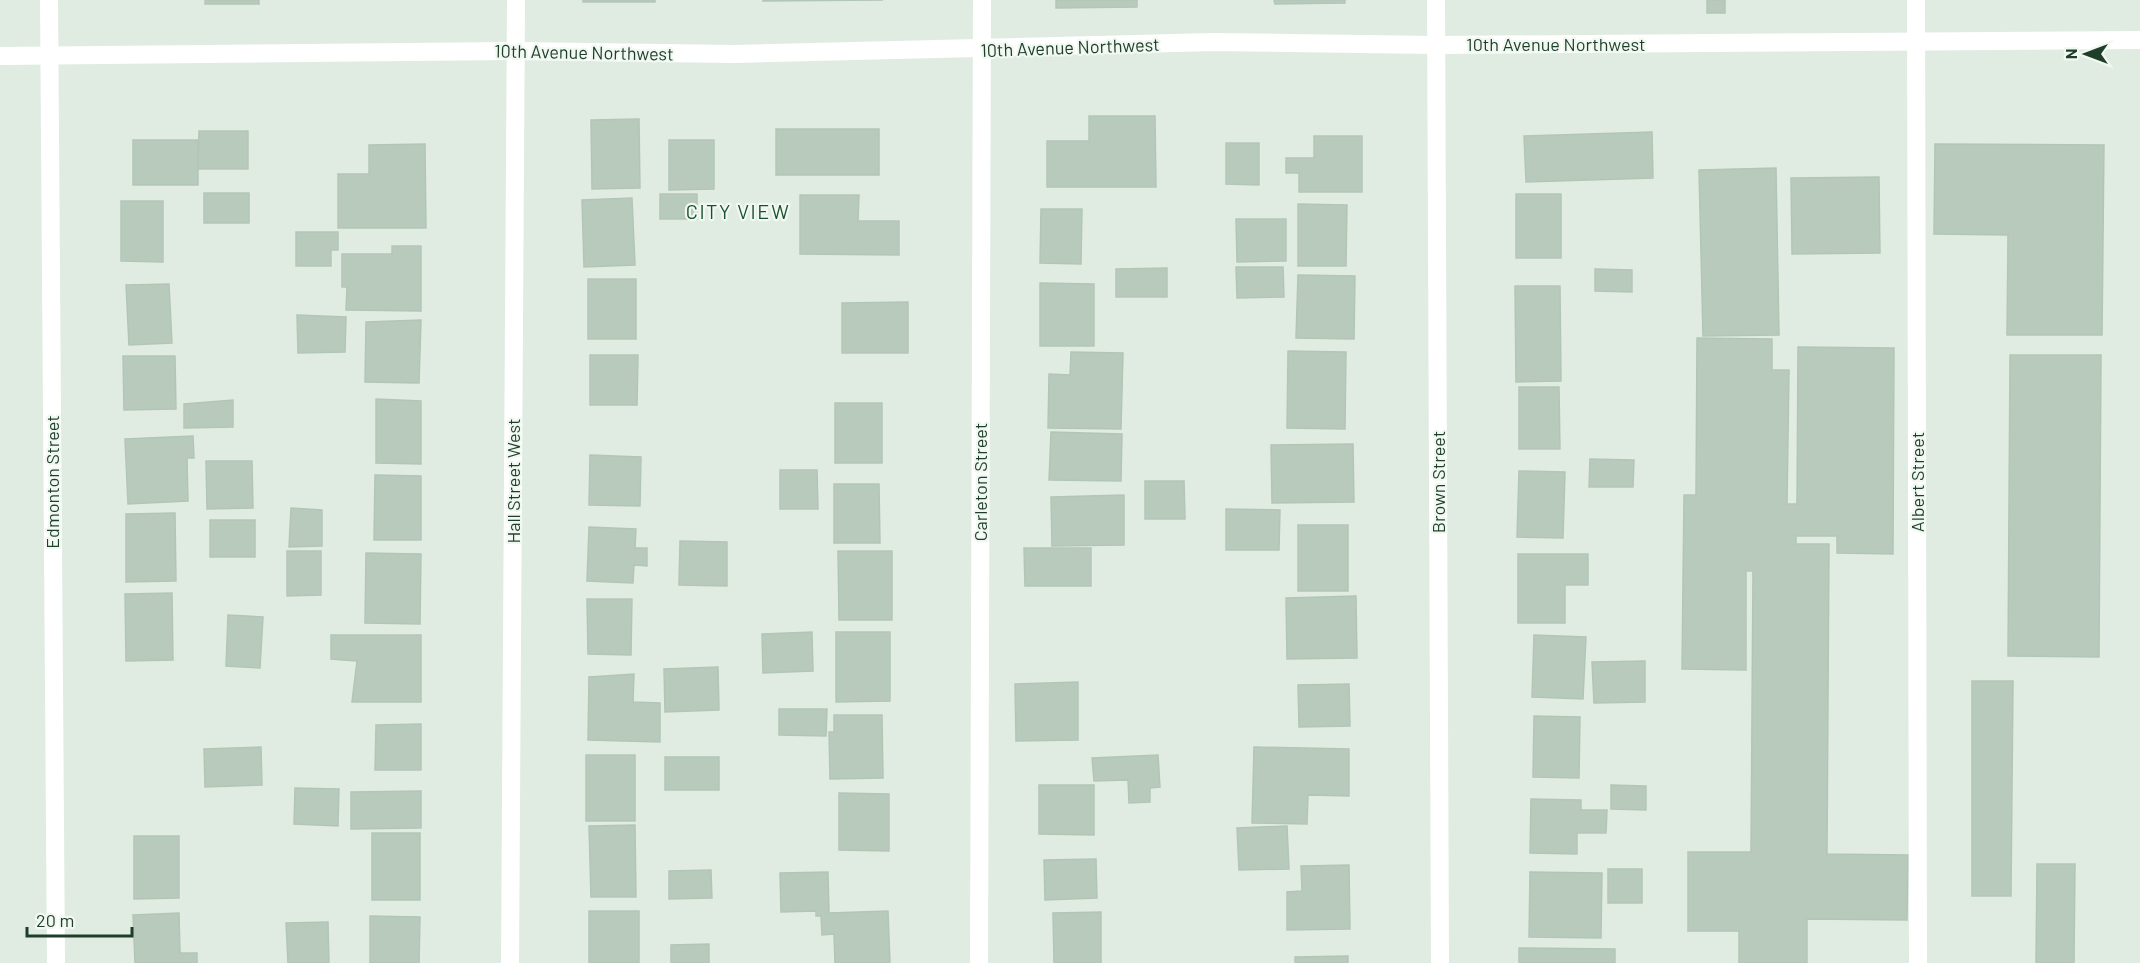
<svg xmlns="http://www.w3.org/2000/svg" width="2140" height="963" font-family="Barlow,sans-serif">
<style>
.building{fill:#b8cabc;stroke:#b2c6b6;stroke-width:1.5}
.lines{fill:none;stroke-linecap:round;stroke-linejoin:round}
.minor{stroke:#fff;stroke-width:18}
.labels{text-anchor:middle;dominant-baseline:central;stroke-width:4.5;stroke-linejoin:round;paint-order:stroke}
.street-label{font-size:18px;fill:#1f3e29;stroke:#f0f8f1}
.neighbourhood-label{font-size:20px;letter-spacing:1.5px;fill:#1a512e;stroke:#f0f8f1}
</style>
<rect width="100%" height="100%" fill="#e0ece2"/>
<!-- building -->
<g class="building">
<rect x="205" y="0" width="54" height="4"/>
<rect x="583" y="0" width="72" height="2"/>
<polygon points="763,0 883,0 763,1"/>
<polygon points="1056,0 1137,0 1137,7 1056,8"/>
<polygon points="1274,0 1345,0 1345,3 1275,4"/>
<rect x="1707" y="0" width="18" height="13"/>
<polygon points="1089,116 1155,116 1156,187 1047,187 1047,141 1089,141"/>
<polygon points="639,119 640,188 592,189 591,120"/>
<rect x="776" y="129" width="103" height="46"/>
<polygon points="199,131 248,131 248,169 198,169"/>
<polygon points="1652,132 1653,178 1526,182 1524,136"/>
<polygon points="1314,136 1362,136 1362,192 1299,192 1299,173 1286,173 1286,158 1314,158"/>
<rect x="133" y="140" width="65" height="45"/>
<polygon points="669,140 714,140 714,189 669,190"/>
<polygon points="1226,143 1259,143 1259,185 1226,184"/>
<polygon points="425,144 426,228 338,228 338,174 369,174 369,145"/>
<polygon points="1935,144 2104,145 2102,335 2007,335 2008,235 1934,234"/>
<polygon points="1776,168 1779,335 1703,336 1699,170"/>
<polygon points="1879,177 1880,253 1792,254 1791,178"/>
<rect x="204" y="193" width="45" height="30"/>
<rect x="660" y="194" width="37" height="25"/>
<rect x="1516" y="194" width="45" height="64"/>
<polygon points="800,195 859,195 858,221 899,221 899,255 800,254"/>
<polygon points="632,198 635,265 584,267 582,200"/>
<polygon points="121,201 163,201 163,262 121,261"/>
<polygon points="1298,204 1347,205 1346,266 1298,266"/>
<polygon points="1041,209 1082,209 1081,264 1040,263"/>
<polygon points="1236,219 1286,219 1286,261 1237,262"/>
<polygon points="296,232 338,232 338,250 331,250 331,266 296,266"/>
<polygon points="392,246 421,246 421,311 346,310 347,287 342,287 342,254 392,254"/>
<polygon points="1236,267 1283,267 1284,297 1237,298"/>
<polygon points="1167,268 1167,297 1116,297 1116,269"/>
<polygon points="1595,269 1632,270 1632,292 1595,291"/>
<polygon points="1298,275 1355,276 1354,339 1296,338"/>
<rect x="588" y="279" width="48" height="60"/>
<polygon points="1040,283 1094,284 1094,346 1040,346"/>
<polygon points="169,284 172,343 129,345 126,285"/>
<polygon points="1515,286 1560,286 1561,381 1516,382"/>
<polygon points="908,302 908,353 842,353 842,303"/>
<polygon points="297,315 346,317 345,352 298,353"/>
<polygon points="421,320 419,383 365,382 366,322"/>
<polygon points="1697,338 1772,339 1772,370 1789,370 1787,504 1797,504 1798,347 1894,348 1893,554 1837,553 1837,536 1796,536 1796,544 1829,544 1827,854 1908,855 1907,920 1807,919 1807,963 1739,963 1739,931 1688,931 1688,852 1751,852 1753,571 1746,571 1746,670 1682,669 1684,495 1696,495"/>
<polygon points="1288,351 1346,352 1345,429 1287,428"/>
<polygon points="1071,352 1123,353 1121,429 1048,428 1049,374 1070,375"/>
<polygon points="590,355 638,355 637,405 590,405"/>
<polygon points="2010,355 2101,355 2099,657 2008,656"/>
<polygon points="123,356 175,356 176,409 124,410"/>
<polygon points="1519,387 1559,387 1560,449 1519,449"/>
<polygon points="376,399 421,401 421,464 376,463"/>
<polygon points="233,400 233,427 184,428 184,404"/>
<rect x="835" y="403" width="47" height="60"/>
<polygon points="1051,432 1122,434 1121,481 1049,480"/>
<polygon points="193,436 194,458 187,458 188,501 128,504 125,439"/>
<polygon points="1353,444 1354,502 1272,503 1271,445"/>
<polygon points="590,455 641,457 640,506 589,505"/>
<polygon points="1590,459 1634,460 1633,487 1589,487"/>
<polygon points="206,461 252,461 253,508 207,509"/>
<polygon points="780,470 817,470 818,509 780,509"/>
<polygon points="1519,471 1565,472 1563,538 1517,537"/>
<polygon points="375,475 421,476 421,540 374,540"/>
<polygon points="1145,481 1184,481 1185,519 1145,519"/>
<polygon points="834,484 879,484 880,543 834,543"/>
<polygon points="1124,495 1124,545 1052,546 1051,497"/>
<polygon points="291,508 322,510 322,546 289,547"/>
<polygon points="1226,509 1280,510 1279,550 1226,550"/>
<polygon points="175,513 176,581 126,582 126,514"/>
<rect x="210" y="520" width="45" height="37"/>
<rect x="1298" y="525" width="50" height="66"/>
<polygon points="589,527 636,529 635,548 647,548 647,566 634,565 633,583 587,581"/>
<polygon points="680,541 727,542 727,586 679,585"/>
<polygon points="1024,548 1091,548 1091,586 1025,586"/>
<polygon points="287,551 321,551 321,595 287,596"/>
<polygon points="838,551 892,551 892,620 839,620"/>
<polygon points="366,553 421,554 420,624 365,623"/>
<polygon points="1518,554 1588,554 1588,585 1565,585 1565,623 1518,623"/>
<polygon points="172,593 173,660 126,661 125,594"/>
<polygon points="1356,596 1357,658 1287,659 1286,598"/>
<polygon points="587,599 632,599 631,655 588,654"/>
<polygon points="228,615 263,617 260,668 226,666"/>
<polygon points="812,632 813,671 763,673 762,634"/>
<polygon points="836,632 890,632 890,701 836,702"/>
<polygon points="331,635 421,635 421,702 352,702 357,661 331,659"/>
<polygon points="1534,635 1586,637 1583,699 1532,697"/>
<polygon points="1645,661 1645,702 1594,703 1592,662"/>
<polygon points="718,667 719,710 665,712 664,669"/>
<polygon points="634,674 633,702 660,703 660,742 588,740 589,677"/>
<polygon points="1972,681 2013,681 2011,896 1972,896"/>
<polygon points="1078,682 1078,740 1016,741 1015,684"/>
<polygon points="1349,684 1350,726 1299,727 1298,685"/>
<polygon points="779,709 827,709 826,736 779,735"/>
<polygon points="834,715 882,715 883,778 830,779 829,732 834,732"/>
<polygon points="1534,716 1580,717 1579,778 1533,777"/>
<polygon points="421,724 421,770 375,770 376,725"/>
<polygon points="261,747 262,785 205,787 204,749"/>
<polygon points="1254,747 1349,749 1349,796 1308,795 1307,824 1252,823"/>
<rect x="586" y="755" width="49" height="66"/>
<polygon points="1158,755 1160,787 1150,788 1150,802 1129,803 1128,780 1094,781 1092,758"/>
<rect x="665" y="757" width="54" height="33"/>
<polygon points="1039,785 1094,785 1094,835 1039,834"/>
<polygon points="1611,785 1646,786 1646,810 1611,809"/>
<polygon points="295,788 339,789 338,826 294,824"/>
<polygon points="421,791 421,828 351,829 351,792"/>
<polygon points="839,793 889,794 889,851 839,850"/>
<polygon points="1531,799 1581,800 1581,810 1607,810 1606,833 1577,833 1577,854 1530,853"/>
<polygon points="635,825 636,897 591,897 589,826"/>
<polygon points="1287,826 1289,869 1239,870 1237,828"/>
<rect x="372" y="833" width="48" height="67"/>
<polygon points="134,836 179,836 179,898 134,899"/>
<polygon points="1096,859 1097,898 1045,900 1044,860"/>
<polygon points="2037,864 2075,864 2074,963 2036,963"/>
<polygon points="1349,865 1350,929 1287,930 1287,892 1302,891 1301,866"/>
<rect x="1608" y="869" width="34" height="34"/>
<polygon points="711,870 712,898 669,899 669,871"/>
<polygon points="828,872 829,913 888,911 890,963 835,963 834,934 822,935 821,916 816,916 816,911 781,912 780,873"/>
<polygon points="1530,872 1602,873 1601,938 1529,937"/>
<rect x="589" y="911" width="50" height="52"/>
<polygon points="1101,912 1101,963 1054,963 1053,913"/>
<polygon points="179,913 180,953 197,953 197,963 135,963 133,915"/>
<polygon points="370,916 420,917 419,963 370,963"/>
<polygon points="328,922 329,963 288,963 286,923"/>
<polygon points="709,944 709,963 671,963 671,945"/>
<polygon points="1519,948 1615,949 1615,963 1519,963"/>
<polygon points="1348,956 1348,963 1295,963 1295,957"/>
</g>
<g class="lines">
<!-- minor -->
<g class="minor">
<polyline points="49,0 56,963"/>
<polyline points="1436,0 1440,963"/>
<polyline points="1916,0 1918,963"/>
<polyline points="0,56 516,51 735,54 1214,42 1436,45 2140,40"/>
<polyline points="510,963 516,0"/>
<polyline points="979,963 982,0"/>
</g>
</g>
<g class="labels">
<!-- street labels -->
<g class="street-label">
<text x="1556" y="44">10th Avenue Northwest</text>
<text transform="translate(1070 47) rotate(-2)">10th Avenue Northwest</text>
<text transform="translate(584 52) rotate(1)">10th Avenue Northwest</text>
<text transform="translate(513 481) rotate(-90)">Hall Street West</text>
<text transform="translate(52 482) rotate(-90)">Edmonton Street</text>
<text transform="translate(980 482) rotate(-90)">Carleton Street</text>
<text transform="translate(1438 482) rotate(-90)">Brown Street</text>
<text transform="translate(1917 482) rotate(-90)">Albert Street</text>
</g>
<!-- neighbourhood labels -->
<g class="neighbourhood-label">
<text x="738" y="211">CITY VIEW</text>
</g>
</g>
<!-- north arrow -->
<g transform="translate(2086 54) rotate(270)" stroke="#f0f8f1" stroke-width="4.5" paint-order="stroke">
<path d="M0-4.5L10 22L0 15L-10 22Z" fill="#1f3e29"/>
<text y="-9" font-size="16" font-weight="bold" text-anchor="middle" fill="#1f3e29">N</text>
</g>
<!-- scale -->
<path d="M27 927v9h105v-9" fill="none" stroke="#1f3e29" stroke-width="3"/>
<text x="36" y="927" font-size="18" fill="#1f3e29" stroke="#f0f8f1" stroke-width="4.5" paint-order="stroke">20 m</text>
</svg>
